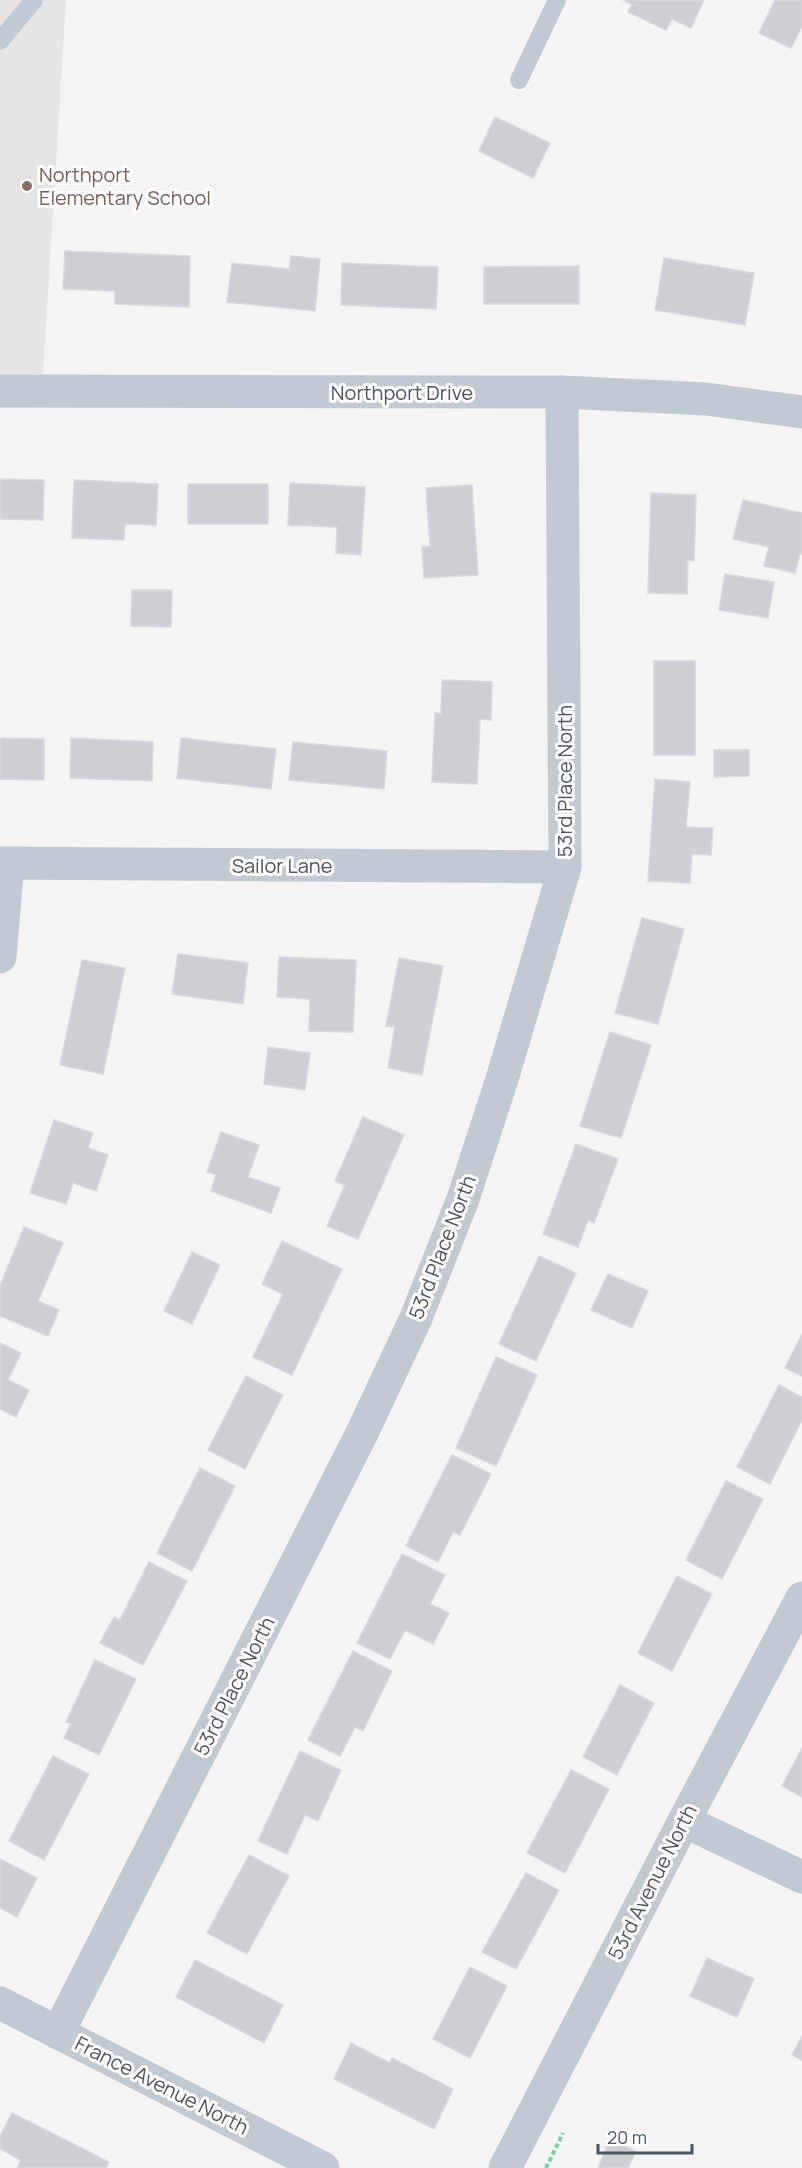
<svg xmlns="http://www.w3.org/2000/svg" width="802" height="2168" font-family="Manrope,sans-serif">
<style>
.education{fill:#e6e4e5}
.building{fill:#cdcfd5;stroke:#d7d9de;stroke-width:1.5}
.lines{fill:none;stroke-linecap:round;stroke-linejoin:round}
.path{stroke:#7ad0a6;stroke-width:4;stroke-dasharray:4.5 3;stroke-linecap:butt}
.service{stroke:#c1cad2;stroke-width:18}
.minor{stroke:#c1cad2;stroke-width:33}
.tertiary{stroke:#c1cad2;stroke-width:33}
.education-dot{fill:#8d6e63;stroke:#fff;stroke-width:2}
.labels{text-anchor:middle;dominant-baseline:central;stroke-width:6;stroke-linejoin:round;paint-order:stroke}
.education-label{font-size:20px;fill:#785e54;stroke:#fff;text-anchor:start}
.street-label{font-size:20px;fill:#4a5661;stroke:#fff}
</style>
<rect width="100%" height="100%" fill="#f5f3f3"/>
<!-- education -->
<polygon class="education" points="0,0 66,0 43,373 0,377"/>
<!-- building -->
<g class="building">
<polygon points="623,0 704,0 691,28 672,19 666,30 628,12 632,4"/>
<polygon points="775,0 802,0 802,26 791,48 759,33"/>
<polygon points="495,117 550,143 533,178 479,151"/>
<polygon points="65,251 190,256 189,307 115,304 115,291 63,289"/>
<polygon points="291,256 320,259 315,311 227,302 232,263 289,269"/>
<polygon points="664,258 754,273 745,325 655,310"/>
<polygon points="342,263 438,267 436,309 341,305"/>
<polygon points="579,266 579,304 484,304 484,267"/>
<polygon points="0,479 44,480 43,520 0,519"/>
<polygon points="74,480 158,484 156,525 125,524 124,540 72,538"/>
<polygon points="290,483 365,487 361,555 336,553 337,527 288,525"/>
<rect x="188" y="484" width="80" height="40"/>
<polygon points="472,485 478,575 424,578 422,547 430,546 426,488"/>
<polygon points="651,493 696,495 694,561 688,560 687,594 648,593"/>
<polygon points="743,500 802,513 802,554 800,554 795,573 764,566 769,547 733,539"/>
<polygon points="725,574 774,582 768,618 719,610"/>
<polygon points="132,590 172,590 171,627 131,626"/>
<rect x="654" y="661" width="41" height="94"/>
<polygon points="442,680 492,682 491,720 480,719 477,784 432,782 435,713 441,714"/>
<polygon points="0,738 44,739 44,780 0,779"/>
<polygon points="71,738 153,742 152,781 70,778"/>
<polygon points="181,738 276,749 271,789 177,778"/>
<polygon points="293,742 387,751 384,789 289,780"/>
<polygon points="714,750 749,750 749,776 714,777"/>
<polygon points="655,779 690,782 686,827 713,828 711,855 692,854 690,883 648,881"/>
<polygon points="642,918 684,929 658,1024 615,1013"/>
<polygon points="178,954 248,963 243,1004 172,994"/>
<polygon points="279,957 356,960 353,1032 309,1031 310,999 277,997"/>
<polygon points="399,958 443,966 422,1075 388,1068 395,1027 386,1026"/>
<polygon points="82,960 125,968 103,1074 60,1065"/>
<polygon points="610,1032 651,1045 621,1138 580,1126"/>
<polygon points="268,1047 310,1053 305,1090 264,1084"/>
<polygon points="363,1117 404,1135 358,1239 327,1226 345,1185 335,1181"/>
<polygon points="54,1120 93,1133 88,1148 108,1155 96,1191 73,1183 66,1204 30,1193"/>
<polygon points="221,1132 259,1145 248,1177 280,1188 271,1213 211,1191 216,1175 207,1172"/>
<polygon points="576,1144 618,1159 594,1223 588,1220 578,1247 543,1234"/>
<polygon points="24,1227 63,1243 38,1301 59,1310 48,1336 0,1316 0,1286"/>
<polygon points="282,1241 342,1269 292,1375 253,1357 283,1294 262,1284"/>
<polygon points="192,1252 220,1265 192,1324 164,1311"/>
<polygon points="539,1256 576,1273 536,1361 499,1344"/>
<polygon points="608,1274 648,1291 632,1328 591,1310"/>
<polygon points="802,1334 802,1376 785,1368"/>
<polygon points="0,1343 21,1353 8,1380 29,1390 16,1417 0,1409"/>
<polygon points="496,1357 537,1375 496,1466 456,1448"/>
<polygon points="246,1376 283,1395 245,1469 208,1450"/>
<polygon points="779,1385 802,1397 802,1420 770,1484 737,1467"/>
<polygon points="452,1455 491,1474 460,1535 453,1532 438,1562 406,1546"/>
<polygon points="200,1468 235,1486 192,1571 157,1553"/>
<polygon points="726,1481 763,1499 722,1579 686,1560"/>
<polygon points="402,1554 445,1575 430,1604 449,1613 433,1644 405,1630 390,1659 357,1643"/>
<polygon points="149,1562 187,1581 143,1665 100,1643 114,1617 120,1620"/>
<polygon points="677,1576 712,1594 672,1671 638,1653"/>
<polygon points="353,1651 392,1671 363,1731 355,1727 340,1756 308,1740"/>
<polygon points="95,1660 136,1679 99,1755 64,1738 71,1724 66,1722"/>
<polygon points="620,1685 654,1703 617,1775 583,1757"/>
<polygon points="802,1748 802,1797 782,1786"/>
<polygon points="300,1751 341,1770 318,1821 305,1815 287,1854 258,1841"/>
<polygon points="53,1756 89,1774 44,1860 9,1841"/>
<polygon points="571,1770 609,1789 565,1873 527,1853"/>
<polygon points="249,1855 289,1876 247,1954 207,1933"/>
<polygon points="0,1859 37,1878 17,1917 0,1908"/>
<polygon points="526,1873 559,1890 516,1969 482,1952"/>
<polygon points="707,1958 754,1979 737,2017 690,1996"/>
<polygon points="195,1960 283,2005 264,2043 176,1997"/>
<polygon points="470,1967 507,1986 470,2058 433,2039"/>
<polygon points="802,2036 802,2060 792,2055"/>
<polygon points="351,2043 390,2063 392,2058 453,2089 434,2129 334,2079"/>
<polygon points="12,2113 109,2162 106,2168 17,2168 21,2160 0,2149 0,2136"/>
<polygon points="610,2139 636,2151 628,2168 598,2168"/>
</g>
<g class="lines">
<!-- path -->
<polyline class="path" points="546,2168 563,2133"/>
<!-- service -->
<g class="service">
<polyline points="0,41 34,0"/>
<polyline points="519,80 557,0"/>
</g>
<!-- minor -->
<g class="minor">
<polyline points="0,391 562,392 706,399 802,412"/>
<polyline points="0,863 565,867"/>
<polyline points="0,957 8,863"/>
<polyline points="684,1821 802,1877"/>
<polyline points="58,2033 362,1433 416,1318 463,1199 502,1079 565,867 562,392"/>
</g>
<!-- tertiary -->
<g class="tertiary">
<polyline points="0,2003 323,2168"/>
<polyline points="505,2168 684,1821 802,1598"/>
</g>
</g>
<!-- markers -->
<circle class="education-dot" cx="27" cy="186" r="6"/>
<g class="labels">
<!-- education labels -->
<g class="education-label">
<text x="39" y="174">Northport<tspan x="39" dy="23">Elementary School</tspan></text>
</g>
<!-- street labels -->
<g class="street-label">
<text x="402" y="392">Northport Drive</text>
<text transform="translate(564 781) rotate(-90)">53rd Place North</text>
<text x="282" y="865">Sailor Lane</text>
<text transform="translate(442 1247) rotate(-69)">53rd Place North</text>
<text transform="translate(234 1686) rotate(-63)">53rd Place North</text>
<text transform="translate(652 1882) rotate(-63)">53rd Avenue North</text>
<text transform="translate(162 2085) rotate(27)">France Avenue North</text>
</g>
</g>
<!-- scale -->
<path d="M598 2144v9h94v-9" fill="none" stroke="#4a5661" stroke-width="3"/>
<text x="607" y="2144" font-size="18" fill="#4a5661" stroke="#ffffff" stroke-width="4.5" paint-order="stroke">20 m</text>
</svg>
